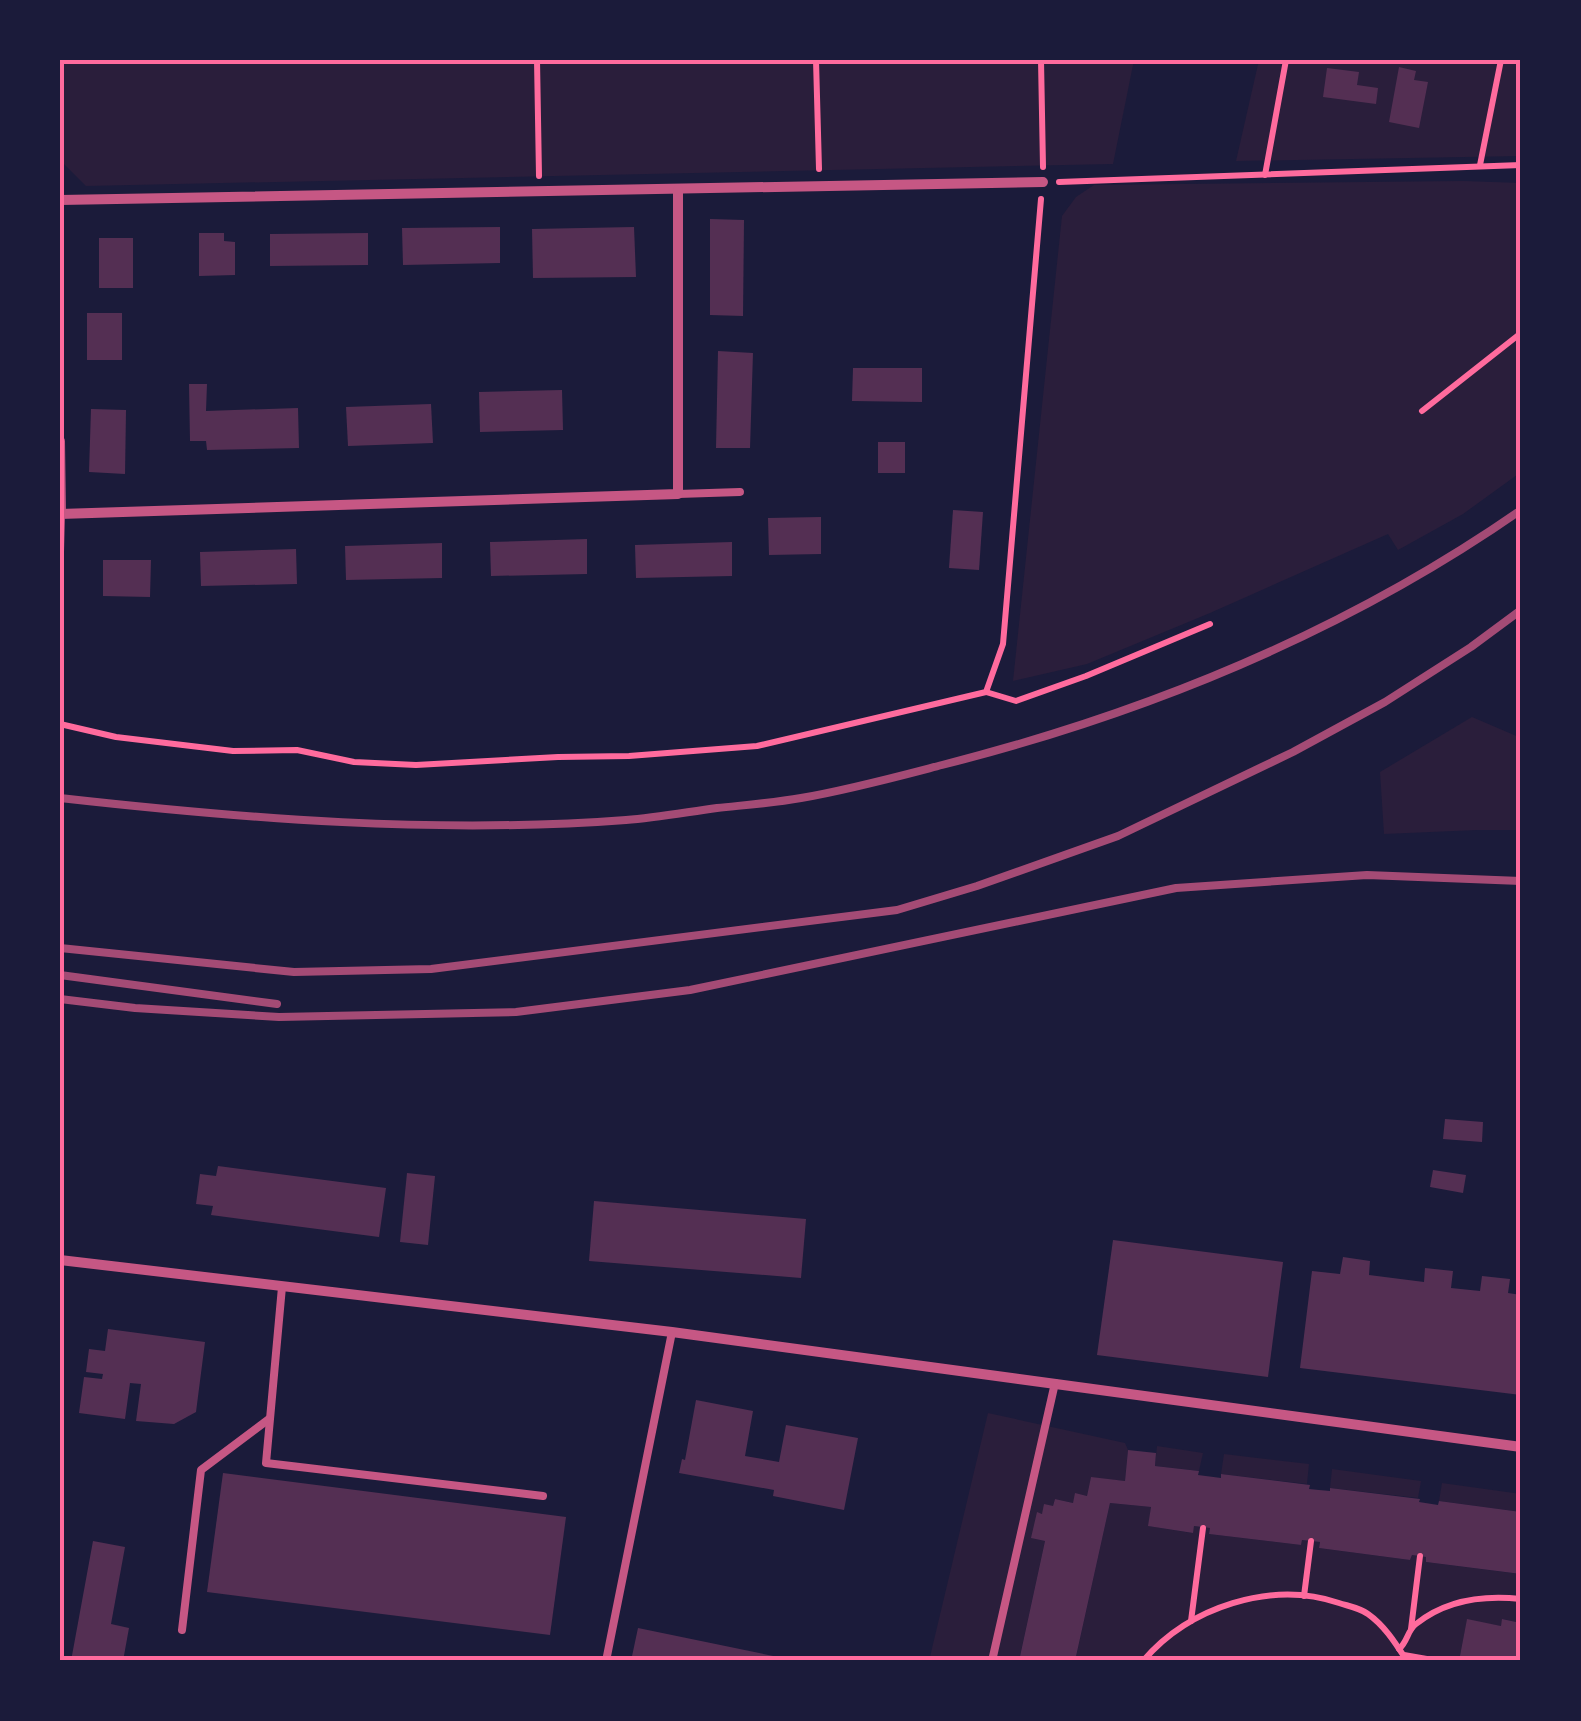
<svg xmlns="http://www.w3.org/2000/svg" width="1581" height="1721" font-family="'Exo 2',sans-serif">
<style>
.green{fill:#2a1e3b}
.building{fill:#542f53}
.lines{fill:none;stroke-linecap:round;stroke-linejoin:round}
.path{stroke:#ff6b9d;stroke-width:6}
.service{stroke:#c65784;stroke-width:8}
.minor{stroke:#c65784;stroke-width:10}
.rail{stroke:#a44b75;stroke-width:8}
.neatline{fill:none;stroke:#ff6b9d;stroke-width:4}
</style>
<rect width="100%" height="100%" fill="#1b1b3a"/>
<!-- green -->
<g class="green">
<polygon points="61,60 1134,60 1113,164 86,186 63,163"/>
<polygon points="1259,60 1521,60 1521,156 1236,161"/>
<polygon points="1463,181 1521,183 1521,472 1463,514 1398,550 1388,534 1210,613 1087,664 1013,681 1062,216 1076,197 1094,185"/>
<polygon points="1472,717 1521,738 1521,830 1477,830 1384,834 1380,772"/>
<polygon points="988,1413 1125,1443 1128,1450 1125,1481 1091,1478 1087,1496 1076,1494 1073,1503 1055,1499 1053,1506 1042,1514 1038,1513 1032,1538 1045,1541 1019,1661 929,1661"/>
<polygon points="1157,1446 1203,1453 1199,1471 1155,1466"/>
<polygon points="1224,1454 1309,1464 1307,1484 1221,1474"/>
<polygon points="1332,1469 1421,1481 1418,1498 1330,1488"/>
<polygon points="1442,1483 1521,1494 1521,1512 1439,1501"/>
<polygon points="1110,1503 1151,1507 1149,1526 1192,1533 1194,1526 1210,1528 1209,1534 1301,1545 1302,1540 1320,1542 1319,1548 1410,1560 1412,1555 1426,1557 1426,1562 1520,1574 1521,1572 1521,1623 1503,1619 1501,1626 1467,1620 1459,1661 1075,1661"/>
</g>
<!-- building -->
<g class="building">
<polygon points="1399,67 1416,71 1414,80 1428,82 1419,128 1389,122"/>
<polygon points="1327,68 1359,72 1357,85 1378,88 1376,104 1323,97"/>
<polygon points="710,219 744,220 743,316 710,315"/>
<polygon points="500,227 500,263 403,265 402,228"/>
<polygon points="634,227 636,277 533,278 532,229"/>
<polygon points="199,233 224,233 224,241 235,242 235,275 199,276"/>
<polygon points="368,233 368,265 270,266 270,234"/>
<rect x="99" y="238" width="34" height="50"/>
<rect x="87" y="313" width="35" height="47"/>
<polygon points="718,351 753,353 750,448 716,448"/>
<polygon points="853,368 922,368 922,402 852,401"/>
<polygon points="189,384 207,384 206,411 298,408 299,448 207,450 206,441 190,441"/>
<polygon points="562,390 563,430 480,432 479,392"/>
<polygon points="431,404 433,443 348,446 346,407"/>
<polygon points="91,409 126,410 125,474 89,472"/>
<rect x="878" y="442" width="27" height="31"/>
<polygon points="953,510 983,512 979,570 949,568"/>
<polygon points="821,517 821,554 769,555 768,518"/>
<polygon points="587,539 587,574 491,576 490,542"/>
<polygon points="732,542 732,576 636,578 635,545"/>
<polygon points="442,543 442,578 346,580 345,546"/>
<polygon points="296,549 297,584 201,586 200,552"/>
<polygon points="103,560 151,560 150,597 103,596"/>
<polygon points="1445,1119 1483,1122 1482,1142 1443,1139"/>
<polygon points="218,1166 386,1188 379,1237 211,1215 213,1206 196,1204 200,1174 216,1176"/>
<polygon points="1433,1170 1466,1175 1463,1193 1430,1187"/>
<polygon points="407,1173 435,1176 428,1245 400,1242"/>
<polygon points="594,1201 806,1219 801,1278 589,1261"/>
<polygon points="1113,1240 1283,1262 1268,1377 1097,1355"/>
<polygon points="1343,1257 1370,1261 1369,1275 1424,1282 1425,1268 1453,1271 1451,1288 1480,1291 1482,1276 1510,1279 1508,1293 1521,1295 1521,1395 1300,1368 1312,1271 1340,1274"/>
<polygon points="108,1329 205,1342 196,1412 174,1424 136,1421 141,1384 130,1383 125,1419 79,1413 84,1377 102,1379 103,1374 86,1372 89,1349 105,1351"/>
<polygon points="696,1400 753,1411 745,1456 779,1462 786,1425 858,1438 844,1510 773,1496 774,1490 679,1473 682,1459 685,1460"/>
<polygon points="1128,1450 1156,1453 1155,1466 1199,1471 1198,1475 1221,1478 1221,1474 1310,1485 1309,1489 1319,1490 1330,1491 1330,1488 1420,1499 1419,1502 1438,1505 1439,1501 1521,1512 1521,1574 1426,1562 1426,1557 1412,1555 1410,1560 1319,1548 1320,1542 1302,1540 1301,1545 1209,1534 1210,1528 1194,1526 1193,1533 1148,1526 1151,1507 1110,1503 1075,1661 1019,1661 1045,1541 1031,1538 1037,1512 1042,1514 1044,1504 1053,1506 1055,1499 1073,1503 1075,1493 1087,1496 1091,1477 1125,1481"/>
<polygon points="223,1473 566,1517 550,1635 207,1592"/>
<polygon points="93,1541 125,1547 111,1624 129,1628 123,1661 71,1661"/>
<polygon points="1467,1619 1501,1626 1502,1619 1521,1623 1521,1661 1459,1661"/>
<polygon points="638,1628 788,1659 788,1661 631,1661"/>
</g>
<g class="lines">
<!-- path -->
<g class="path">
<polyline points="537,60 539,176"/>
<polyline points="816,60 819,169"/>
<polyline points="1041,60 1043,167"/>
<polyline points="1480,165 1501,60"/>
<polyline points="1265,175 1286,60"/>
<polyline points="1059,182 1521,165"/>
<polyline points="1422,411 1521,333"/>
<polyline points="986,692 1016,701 1086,676 1210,624"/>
<polyline points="60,724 116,737 233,751 297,750 354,762 416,765 558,757 629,756 757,746 986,692 1003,644 1041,199"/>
<polyline points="1304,1596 1311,1541"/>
<polyline points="1191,1621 1203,1528"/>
<polyline points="1411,1629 1420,1556"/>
<path d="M1399 1649C1408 1641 1407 1631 1416 1624 1447 1599 1484 1595 1521 1599"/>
<polyline points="1404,1655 1438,1661"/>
<path d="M1143 1661C1189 1607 1271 1580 1339 1603 1348 1606 1360 1608 1368 1614 1385 1626 1396 1644 1407 1661"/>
</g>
<!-- service -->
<g class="service">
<polyline points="678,494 740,492"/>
<polyline points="60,552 61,515"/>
<polyline points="282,1287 266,1463 543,1496"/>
<polyline points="182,1630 201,1470 269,1419"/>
<polyline points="606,1661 672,1332"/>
<polyline points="992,1661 1055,1383"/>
</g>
<!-- minor -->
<g class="minor">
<polyline points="60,200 1043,182"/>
<polyline points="60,441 61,515"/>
<polyline points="60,514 678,494 678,190"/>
<polyline points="60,1260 672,1332 1521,1447"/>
</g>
<!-- rail -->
<g class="rail">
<path d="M60 798C247 819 437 834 626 820 656 818 687 812 717 808 745 805 773 803 801 798 848 790 896 777 942 765 1147 713 1347 631 1521 510"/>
<polyline points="60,948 294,972 431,969 897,910 977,886 1118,836 1293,752 1385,702 1471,647 1521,610"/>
<polyline points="60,975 277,1004"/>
<polyline points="60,999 135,1008 279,1017 516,1012 690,990 1176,888 1367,875 1521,881"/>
</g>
</g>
<!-- border -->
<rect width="1581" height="1721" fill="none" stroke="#1b1b3a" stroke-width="125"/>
<rect x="62" y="62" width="1456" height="1596" class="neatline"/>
</svg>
